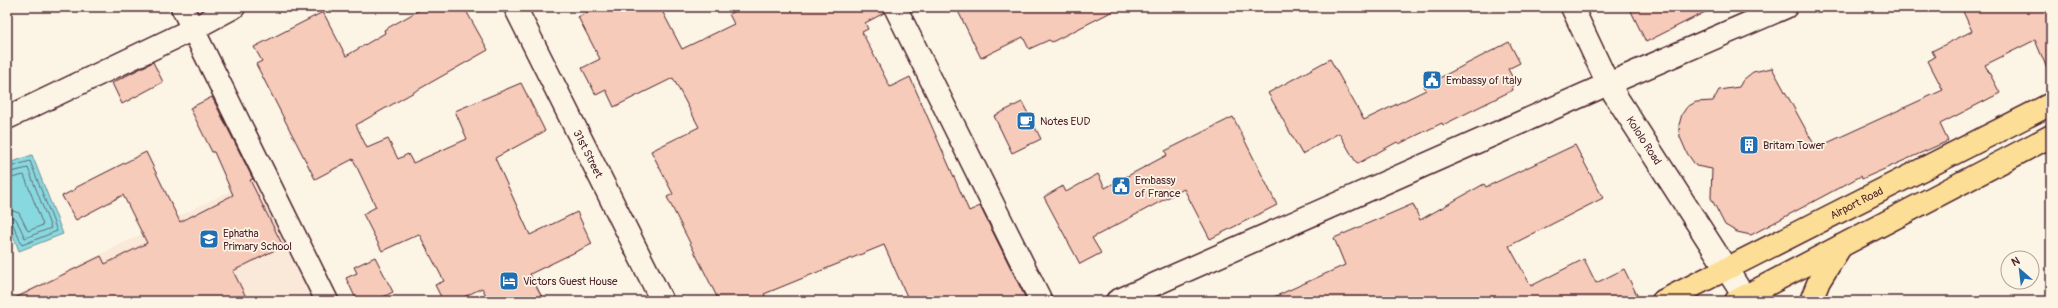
<svg xmlns="http://www.w3.org/2000/svg" width="2058" height="308" font-family="Pangolin,sans-serif">
<style>
.built{fill:#fae8d8}
.water{fill:#88d9df;stroke:#6f8f97}
.lines{fill:none;stroke-linecap:round;stroke-linejoin:round}
.shore{stroke:#636973;stroke-width:1}
.building{fill:#f7cbba;stroke:#4a1f2b}
.street-casing{stroke:#4a1f2b;stroke-width:25}
.secondary-casing{stroke:#4a1f2b;stroke-width:25}
.primary-casing{stroke:#4a1f2b;stroke-width:25}
.street{stroke:#fcf5e5;stroke-width:22}
.secondary{stroke:#fcf5e5;stroke-width:22}
.primary{stroke:#fcde96;stroke-width:22}
.labels{text-anchor:middle;dominant-baseline:central;stroke-width:3.5;stroke-linejoin:round;paint-order:stroke}
.poi-label{font-size:11px;fill:#4a1f2b;stroke:#fcf5e5;text-anchor:start}
.street-label{font-size:11px;fill:#4a1f2b;stroke:#fcf5e5}
</style>
<rect width="100%" height="100%" fill="#fcf5e5"/>
<filter id="ink" filterUnits="userSpaceOnUse"><feTurbulence type="fractalNoise" baseFrequency=".025" numOctaves="2"/><feDisplacementMap in="SourceGraphic" scale="8" xChannelSelector="R" yChannelSelector="G"/><feConvolveMatrix kernelMatrix="1 2 1 2 8 2 1 2 1" color-interpolation-filters="sRGB"/></filter>
<g filter="url(#ink)">
<!-- built -->
<polygon class="built" points="257,178 315,301 7,301 7,300"/>
<!-- water -->
<polygon class="water" points="32,155 63,234 19,251 7,219 7,164"/>
<g class="lines">
<!-- shore -->
<g class="shore">
<polyline points="7,168 30,161 57,231 22,245 12,222 7,220"/>
<polyline points="7,173 28,168 51,228 25,238 16,219 7,215"/>
<polyline points="7,179 24,175 43,225 28,231 19,213 7,209"/>
</g>
</g>
<!-- building -->
<g class="building">
<polygon points="425,7 464,7 488,50 356,125 367,148 388,139 398,159 408,154 413,163 467,139 455,111 521,83 545,131 495,158 530,235 577,212 592,244 530,274 544,301 489,301 482,288 456,301 443,301 435,285 444,281 419,234 382,251 363,214 376,207 353,159 315,179 256,64 262,61 254,47 323,12 346,56 385,33 384,30"/>
<polygon points="598,7 660,7 682,49 734,24 729,14 741,7 883,7 884,13 865,23 868,29 862,32 890,87 910,77 969,211 980,206 1027,301 909,301 884,245 764,294 768,301 719,301 667,197 673,194 651,151 699,127 673,78 614,107 606,90 596,95 582,68 600,59 578,17"/>
<polygon points="956,7 1121,7 1052,42 1049,40 1029,49 1023,37 981,58"/>
<polygon points="1629,7 1715,7 1646,42"/>
<polygon points="1961,7 2051,7 2051,78 2035,40 1985,65 2000,93 1940,124 1948,141 1862,179 1861,176 1751,235 1737,232 1725,225 1711,198 1712,169 1696,166 1687,153 1680,137 1679,125 1682,114 1687,107 1696,102 1713,101 1719,90 1739,87 1743,80 1753,72 1772,68 1816,148 1943,90 1928,61 1935,57 1932,51 1972,31"/>
<polygon points="1509,42 1520,63 1508,69 1516,84 1512,86 1513,90 1443,125 1442,123 1399,144 1397,142 1357,164 1339,133 1302,154 1268,93 1330,59 1364,120 1426,90 1424,86"/>
<polygon points="153,62 163,82 122,104 112,83"/>
<polygon points="212,97 253,179 250,180 283,246 233,271 248,301 9,301 101,256 105,264 147,243 123,195 76,220 62,196 76,189 75,188 146,152 180,222 233,195 214,152 212,152 190,108"/>
<polygon points="1022,102 1041,139 1012,153 994,116"/>
<polygon points="1233,117 1277,205 1210,239 1184,189 1092,238 1101,253 1080,264 1044,197 1063,186 1066,192 1098,174 1105,188 1167,155 1165,151"/>
<polygon points="1575,145 1603,198 1509,246 1531,286 1584,259 1596,283 1624,269 1640,301 1265,301 1345,265 1334,238 1413,204 1420,220 1484,184 1486,187"/>
<polygon points="375,257 393,292 375,301 357,301 346,278 357,273 354,267"/>
</g>
<g class="lines">
<defs>
<g id="street">
<polyline points="182,7 327,301"/>
<path id="s1" d="M515 7 662 301"/>
<polyline points="895,7 1041,301"/>
<polyline points="7,118 193,29 234,7"/>
<polyline points="1117,301 1608,84 1786,7"/>
</g>
<g id="secondary">
<path id="s2" d="M1572 7 1608 84 1747 301"/>
</g>
<g id="primary">
<path id="s3" d="M1663 301 2051 104"/>
<polyline points="1736,301 2051,136"/>
<polyline points="1811,301 1819,281 1841,246"/>
</g>
</defs>
<!-- street casing -->
<use href="#street" class="street-casing"/>
<!-- secondary casing -->
<use href="#secondary" class="secondary-casing"/>
<!-- primary casing -->
<use href="#primary" class="primary-casing"/>
<!-- street -->
<use href="#street" class="street"/>
<!-- secondary -->
<use href="#secondary" class="secondary"/>
<!-- primary -->
<use href="#primary" class="primary"/>
</g>
</g>
<!-- icons -->
<defs>
<symbol id="civic-square" viewBox="-11 -11 22 22"><rect x="-9" y="-9" width="18" height="18" rx="4" fill="#1f6fb2" stroke="#fcf5e5"/><path d="M-.6-6.5H3V-4.5H.6V-3L4-1V1h2V6H-6V1h2V-1L-.6-3ZM-1.2 2.5V6h2.4V2.5Z" fill="#fff"/></symbol>
<symbol id="cafe-square" viewBox="-11 -11 22 22"><rect x="-9" y="-9" width="18" height="18" rx="4" fill="#1f6fb2" stroke="#fcf5e5"/><path d="M-5.5-4.5H6V0H3Q3 3.5 0 3.5H-2.5Q-5.5 3.5-5.5 0ZM3-3.2v2h1.7v-2ZM-6 4.5H4V6H-6Z" fill="#fff"/></symbol>
<symbol id="building-square" viewBox="-11 -11 22 22"><rect x="-9" y="-9" width="18" height="18" rx="4" fill="#1f6fb2" stroke="#fcf5e5"/><path d="M-4-6H4V6H1V3H-1V6H-4ZM-2.5-4.3h1.7v1.8h-1.7ZM.8-4.3h1.7v1.8H.8ZM-2.5-1h1.7V.8h-1.7ZM.8-1h1.7V.8H.8Z" fill="#fff"/></symbol>
<symbol id="school-square" viewBox="-11 -11 22 22"><rect x="-9" y="-9" width="18" height="18" rx="4" fill="#1f6fb2" stroke="#fcf5e5"/><path d="M0-5L7-2L0 1L-7-2ZM-4 1L0 2.5L4 1V4Q0 6-4 4Z" fill="#fff"/></symbol>
<symbol id="hotel-square" viewBox="-11 -11 22 22"><rect x="-9" y="-9" width="18" height="18" rx="4" fill="#1f6fb2" stroke="#fcf5e5"/><path d="M-6-4.5h1.5V1H6V5H4.5V3h-9V5H-6ZM-4 0a1.8 1.8 0 1 1 3.6 0ZM.5 0V-2.5h3Q6-2.5 6 0Z" fill="#fff"/></symbol>
</defs>
<g fill-rule="evenodd">
<use href="#civic-square" x="1421" y="69" width="22" height="22"/>
<use href="#cafe-square" x="1015" y="110" width="22" height="22"/>
<use href="#building-square" x="1738" y="134" width="22" height="22"/>
<use href="#civic-square" x="1110" y="175" width="22" height="22"/>
<use href="#school-square" x="198" y="228" width="22" height="22"/>
<use href="#hotel-square" x="498" y="270" width="22" height="22"/>
</g>
<g class="labels">
<!-- poi labels -->
<g class="poi-label">
<text x="1446" y="80">Embassy of Italy</text>
<text x="1040" y="121">Notes EUD</text>
<text x="1763" y="145">Britam Tower</text>
<text x="1135" y="180">Embassy<tspan x="1135" dy="13">of France</tspan></text>
<text x="223" y="233">Ephatha<tspan x="223" dy="13">Primary School</tspan></text>
<text x="523" y="281">Victors Guest House</text>
</g>
<!-- street labels -->
<g class="street-label">
<text stroke="none"><textPath href="#s2" startOffset="152">Kololo Road</textPath></text>
<text stroke="none"><textPath href="#s1" startOffset="164">31st Street</textPath></text>
<text stroke="none"><textPath href="#s3" startOffset="217">Airport Road</textPath></text>
</g>
</g>
<!-- margin -->
<rect width="2058" height="308" fill="none" stroke="#fcf5e5" stroke-width="24"/>
<rect x="12" y="12" width="2034" height="284" fill="none" stroke="#4a1f2b" stroke-width="1.5" filter="url(#ink)"/>
<!-- north arrow -->
<g transform="translate(2020 270) rotate(332)"><circle r="19" fill="#fcf5e5" stroke="#b59f9b"/>
<path d="M0-3L7 15L0 10L-7 15Z" fill="#1f6fb2"/>
<text y="-6" font-size="11" font-weight="bold" text-anchor="middle" fill="#4a1f2b">N</text>
</g>
</svg>
